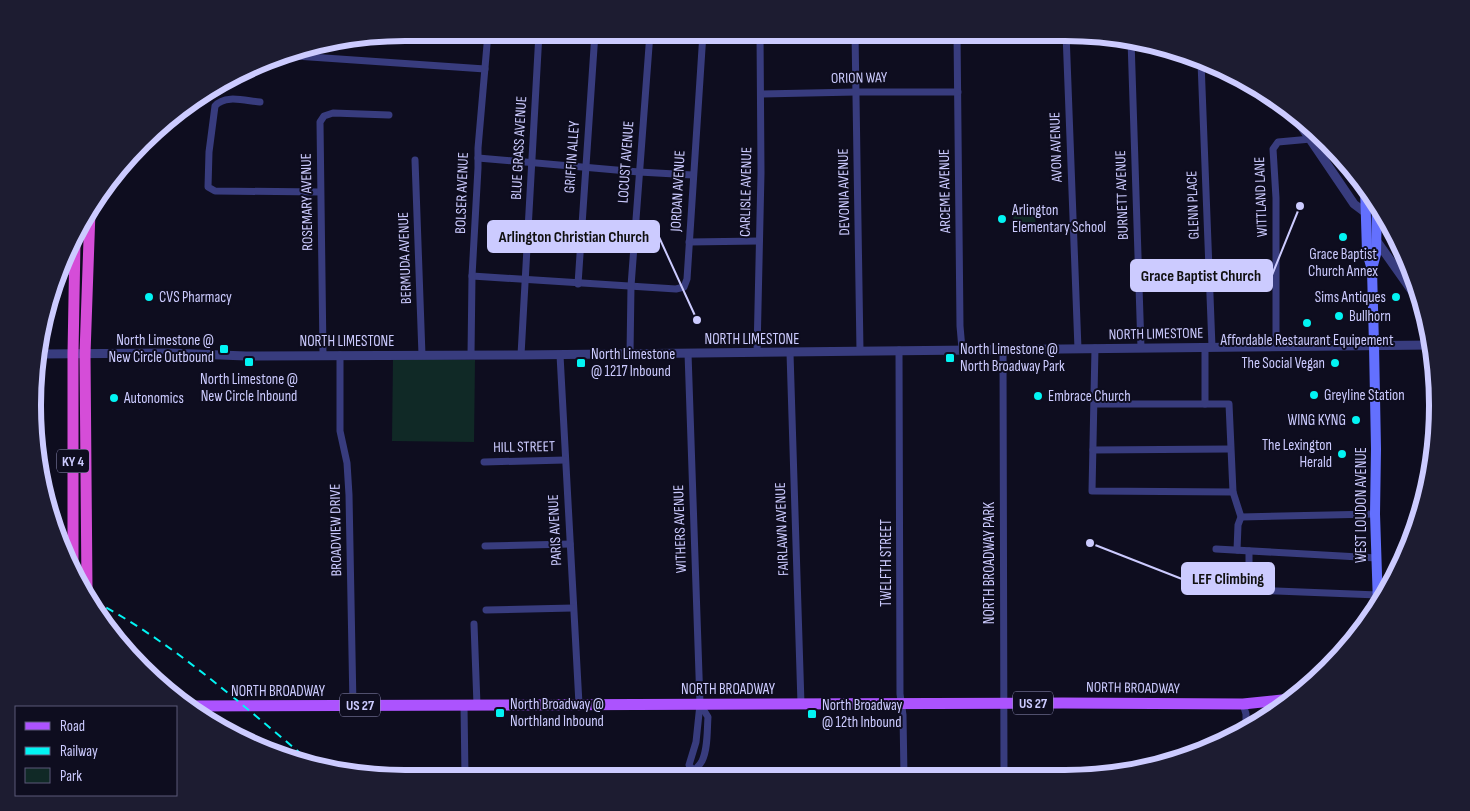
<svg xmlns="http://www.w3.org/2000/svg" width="1470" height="811" font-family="'Sofia Sans Condensed',sans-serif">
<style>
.green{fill:#102926}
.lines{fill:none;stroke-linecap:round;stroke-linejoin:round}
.minor{stroke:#383c7e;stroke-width:7}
.tertiary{stroke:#383c7e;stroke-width:9}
.secondary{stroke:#6370fe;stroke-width:10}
.primary{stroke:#ac53fe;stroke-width:11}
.trunk{stroke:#d54dd8;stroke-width:11}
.rail{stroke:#02f4f3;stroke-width:2;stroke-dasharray:8 6;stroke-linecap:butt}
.poi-dot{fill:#02f4f3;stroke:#0e0d1f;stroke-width:2}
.labels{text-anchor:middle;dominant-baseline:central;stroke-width:4;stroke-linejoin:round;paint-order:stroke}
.shield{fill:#0e0d1f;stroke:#9392bc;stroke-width:1}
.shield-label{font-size:14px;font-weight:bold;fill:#cccbff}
.street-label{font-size:15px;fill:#cccbff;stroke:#0e0d1f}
.poi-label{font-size:15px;fill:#cccbff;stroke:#0e0d1f;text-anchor:start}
.rim{fill:none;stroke:#cccbff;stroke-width:6}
.leader{fill:none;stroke:#cccbff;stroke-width:2}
.callout-dot{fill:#cccbff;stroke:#0e0d1f;stroke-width:2}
.callout{fill:#cccbff;stroke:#cccbff;stroke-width:2}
.callout-label{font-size:16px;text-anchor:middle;font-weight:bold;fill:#111}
</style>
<rect width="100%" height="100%" fill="#0e0d1f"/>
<!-- green -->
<g class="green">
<polygon points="1035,213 1036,231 1014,232 1013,214"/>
<polygon points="393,358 475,360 474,442 392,441"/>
</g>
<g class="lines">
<!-- minor -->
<g class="minor">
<polyline points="855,33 860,351"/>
<polyline points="957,33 960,326 962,349"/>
<polyline points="1066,33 1078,349"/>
<polyline points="1131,40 1141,348"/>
<polyline points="281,55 485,69"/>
<polyline points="1201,62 1212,347"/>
<polyline points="761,94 856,92 958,92"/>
<path d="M260 102C246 101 225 94 215 106L209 152 208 187 215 191 320 192"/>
<polyline points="478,158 639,172 693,175"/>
<polyline points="415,160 422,355"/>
<polyline points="689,242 759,241"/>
<polyline points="62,271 75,272"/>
<polyline points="472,276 676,289 684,287 687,279 703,33"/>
<polyline points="578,284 595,33"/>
<polyline points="1276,347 1276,198 1273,149 1278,142 1311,139"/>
<polyline points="899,350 900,694 903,715 904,776"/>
<polyline points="1003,350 1004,776"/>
<polyline points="757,352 761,173 760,33"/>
<polyline points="688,353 700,704 696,742 689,765 693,770"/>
<polyline points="790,353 801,704"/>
<polyline points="630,354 631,286 650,33"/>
<polyline points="323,355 320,122 324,116 333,113 389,115"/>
<polyline points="340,355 340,431 347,463 349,495 353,706"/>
<polyline points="471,355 472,276 478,168 478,148 488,33"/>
<polyline points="521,355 539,33"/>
<polyline points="560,355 579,704"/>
<polyline points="1094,404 1229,404 1233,492 1092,491 1095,348"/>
<polyline points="1205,404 1205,347"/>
<polyline points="1093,450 1230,449"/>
<polyline points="484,462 565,460"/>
<polyline points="1233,492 1241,517 1238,525 1237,550"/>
<polyline points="1241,517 1375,514"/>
<polyline points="485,546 570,544"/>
<polyline points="1216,549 1377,558"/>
<polyline points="1249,551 1249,590 1378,595"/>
<polyline points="486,610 573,608"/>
<polyline points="474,624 477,705"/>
<polyline points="1243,704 1246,714 1246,728"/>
<polyline points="464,705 465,777"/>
<path d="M690 777C693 770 699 767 702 761 708 749 707 730 708 717L700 704"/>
</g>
<!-- tertiary -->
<g class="tertiary">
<polyline points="1291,111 1354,204 1366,213"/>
<polyline points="1376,240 1424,308"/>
<polyline points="41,354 169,353 246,356 521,355 1431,345"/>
</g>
<!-- secondary -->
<g class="secondary">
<polyline points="1365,187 1367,252 1372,270 1374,345 1376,449 1375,514 1378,605"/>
<polyline points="1372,269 1376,254 1377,204"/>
</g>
<!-- primary -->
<polyline class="primary" points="192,706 1063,703 1243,704 1291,699"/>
<!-- trunk -->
<g class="trunk">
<polyline points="73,568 73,354 75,242"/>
<polyline points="87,590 85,354 90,211"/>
</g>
<!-- rail -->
<g class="rail">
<polyline points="1434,456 1436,379"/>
<path d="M94 601C176 644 245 708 317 767"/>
</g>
</g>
<!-- markers -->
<g class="poi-dot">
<circle cx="1002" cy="219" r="5"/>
<circle cx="1343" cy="237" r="5"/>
<circle cx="149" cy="297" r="5"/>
<circle cx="1396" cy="297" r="5"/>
<circle cx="1339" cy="316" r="5"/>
<circle cx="1307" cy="323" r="5"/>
<rect x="219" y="344" width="10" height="10" rx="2.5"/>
<rect x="945" y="353" width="10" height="10" rx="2.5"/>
<rect x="244" y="357" width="10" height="10" rx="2.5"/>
<rect x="576" y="358" width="10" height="10" rx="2.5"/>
<circle cx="1335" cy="363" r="5"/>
<circle cx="1314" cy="395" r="5"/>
<circle cx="1038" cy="396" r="5"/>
<circle cx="114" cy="398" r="5"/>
<circle cx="1356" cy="420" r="5"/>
<circle cx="1342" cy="454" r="5"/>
<rect x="495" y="708" width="10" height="10" rx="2.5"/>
<rect x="807" y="709" width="10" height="10" rx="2.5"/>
</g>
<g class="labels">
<!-- shield labels -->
<g class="shield">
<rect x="57" y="449.5" width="32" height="23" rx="4"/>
<rect x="1013" y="691.5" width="40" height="23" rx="4"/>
<rect x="340" y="693.5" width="40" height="23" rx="4"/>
</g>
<g class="shield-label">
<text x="73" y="461">KY 4</text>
<text x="1033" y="703">US 27</text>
<text x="360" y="705">US 27</text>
</g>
<!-- street labels -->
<g class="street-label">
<text transform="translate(859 78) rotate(-1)">ORION WAY</text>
<text transform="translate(1056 147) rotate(-92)">AVON AVENUE</text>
<text transform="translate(519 148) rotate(-87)">BLUE GRASS AVENUE</text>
<text transform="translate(572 157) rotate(-86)">GRIFFIN ALLEY</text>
<text transform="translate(626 162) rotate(-86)">LOCUST AVENUE</text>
<text transform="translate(678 191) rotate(-87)">JORDAN AVENUE</text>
<text transform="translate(945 191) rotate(-91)">ARCEME AVENUE</text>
<text transform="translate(746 192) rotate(-89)">CARLISLE AVENUE</text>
<text transform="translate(844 192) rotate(-91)">DEVONIA AVENUE</text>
<text transform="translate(462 193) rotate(-88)">BOLSER AVENUE</text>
<text transform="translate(1122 195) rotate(-92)">BURNETT AVENUE</text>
<text transform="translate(1261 197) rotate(-92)">WITTLAND LANE</text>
<text transform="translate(307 202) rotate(-91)">ROSEMARY AVENUE</text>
<text transform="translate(1193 205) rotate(-92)">GLENN PLACE</text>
<text transform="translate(405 258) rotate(-92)">BERMUDA AVENUE</text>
<text transform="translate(1156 334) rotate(-1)">NORTH LIMESTONE</text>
<text x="752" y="339">NORTH LIMESTONE</text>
<text x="347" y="341">NORTH LIMESTONE</text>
<text transform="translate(524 447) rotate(-1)">HILL STREET</text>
<text transform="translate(1361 505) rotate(-90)">WEST LOUDON AVENUE</text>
<text transform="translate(680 529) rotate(-92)">WITHERS AVENUE</text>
<text transform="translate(782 529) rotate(-92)">FAIRLAWN AVENUE</text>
<text transform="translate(336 530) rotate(-91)">BROADVIEW DRIVE</text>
<text transform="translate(555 530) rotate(-93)">PARIS AVENUE</text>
<text transform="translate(886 563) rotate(-90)">TWELFTH STREET</text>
<text transform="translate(989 563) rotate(-90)">NORTH BROADWAY PARK</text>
<text transform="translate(1133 688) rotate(1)">NORTH BROADWAY</text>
<text x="728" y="689">NORTH BROADWAY</text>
<text x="278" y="691">NORTH BROADWAY</text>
</g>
<!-- poi labels -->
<g class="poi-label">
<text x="1012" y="210">Arlington<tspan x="1012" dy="17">Elementary School</tspan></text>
<text x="1343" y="254" text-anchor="middle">Grace Baptist<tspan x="1343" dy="17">Church Annex</tspan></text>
<text x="159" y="297">CVS Pharmacy</text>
<text x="1386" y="297" text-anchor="end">Sims Antiques</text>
<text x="1349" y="316">Bullhorn</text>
<text x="214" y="340" text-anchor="end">North Limestone @<tspan x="214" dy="17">New Circle Outbound</tspan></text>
<text x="1307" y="340" text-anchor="middle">Affordable Restaurant Equipement</text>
<text x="960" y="349">North Limestone @<tspan x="960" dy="17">North Broadway Park</tspan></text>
<text x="591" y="354">North Limestone<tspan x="591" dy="17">@ 1217 Inbound</tspan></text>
<text x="1325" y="363" text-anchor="end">The Social Vegan</text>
<text x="249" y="379" text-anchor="middle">North Limestone @<tspan x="249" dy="17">New Circle Inbound</tspan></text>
<text x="1324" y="395">Greyline Station</text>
<text x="1048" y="396">Embrace Church</text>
<text x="124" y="398">Autonomics</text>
<text x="1346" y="420" text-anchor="end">WING KYNG</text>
<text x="1332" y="445" text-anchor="end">The Lexington<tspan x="1332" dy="17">Herald</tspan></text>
<text x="510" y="704">North Broadway @<tspan x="510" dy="17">Northland Inbound</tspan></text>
<text x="822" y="705">North Broadway<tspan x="822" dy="17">@ 12th Inbound</tspan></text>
</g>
</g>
<!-- crop -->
<path d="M0 0H1470V811H0ZM405 41H1065A364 364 0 0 1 1429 405V406A364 364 0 0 1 1065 770H405A364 364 0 0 1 41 406V405A364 364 0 0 1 405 41Z" fill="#1d1c31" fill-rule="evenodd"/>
<path class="rim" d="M405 41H1065A364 364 0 0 1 1429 405V406A364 364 0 0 1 1065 770H405A364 364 0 0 1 41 406V405A364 364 0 0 1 405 41Z"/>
<!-- callouts -->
<path class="leader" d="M697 320L659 237M1300 206L1272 275M1090 543L1182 579"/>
<g class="callout-dot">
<circle cx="697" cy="320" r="5"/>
<circle cx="1300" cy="206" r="5"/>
<circle cx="1090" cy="543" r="5"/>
</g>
<g class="callout">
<rect x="488" y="221" width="171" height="31" rx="5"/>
<rect x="1131" y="260" width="141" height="31" rx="5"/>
<rect x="1182" y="563" width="92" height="31" rx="5"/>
</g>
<g class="callout-label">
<text x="574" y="242">Arlington Christian Church</text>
<text x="1201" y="281">Grace Baptist Church</text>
<text x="1228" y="584">LEF Climbing</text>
</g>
<!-- legend -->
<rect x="15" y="706" width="162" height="90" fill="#0e0d1f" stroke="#5a5979"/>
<rect x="25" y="722" width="25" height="8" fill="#ac53fe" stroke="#5a5979"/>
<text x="60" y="731" font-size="15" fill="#cccbff">Road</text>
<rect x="25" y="747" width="25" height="8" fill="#02f4f3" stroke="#5a5979"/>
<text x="60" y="756" font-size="15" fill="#cccbff">Railway</text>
<rect x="25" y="768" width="25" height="15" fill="#102926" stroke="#5a5979"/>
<text x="60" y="781" font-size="15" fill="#cccbff">Park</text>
</svg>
